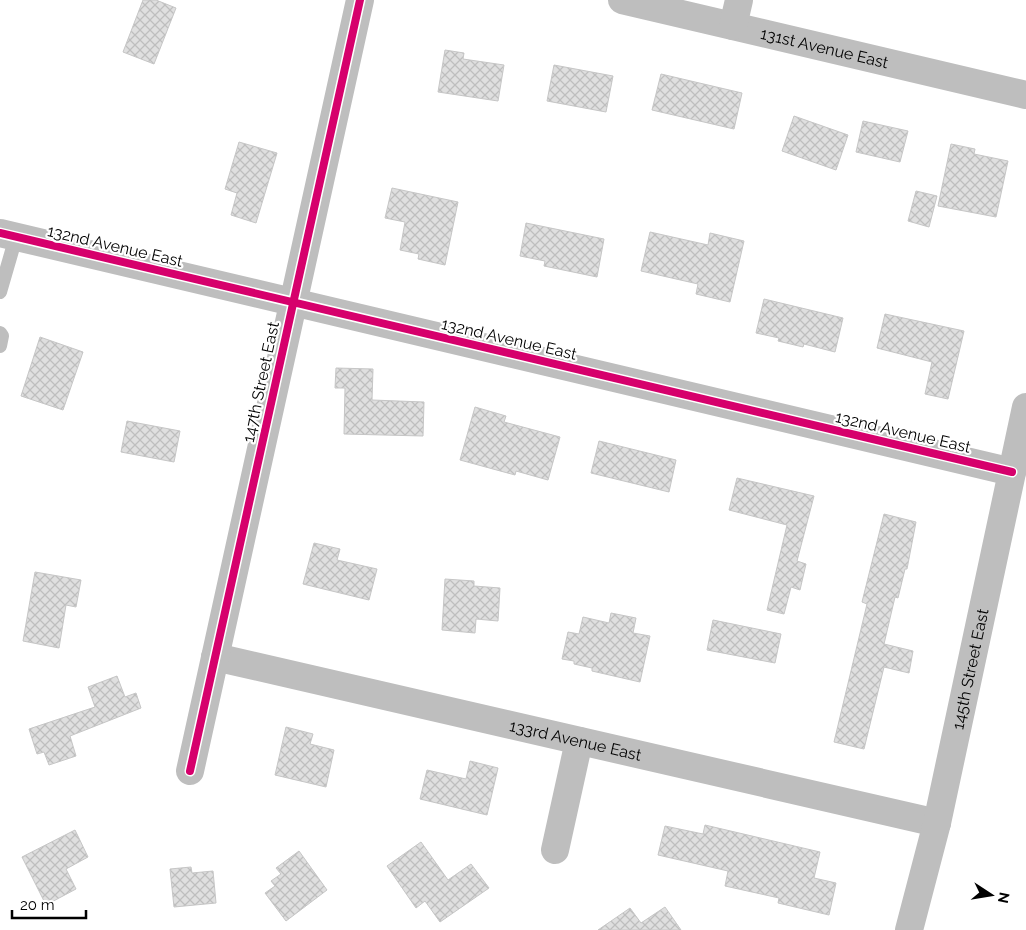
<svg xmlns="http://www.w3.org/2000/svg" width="1026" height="930" font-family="Raleway,sans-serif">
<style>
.building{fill:url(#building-cross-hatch);stroke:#c6c6c6}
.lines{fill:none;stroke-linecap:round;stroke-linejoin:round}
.lane{stroke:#bebebe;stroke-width:14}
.street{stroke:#bebebe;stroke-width:28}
.cycleway-casing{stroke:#fff;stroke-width:11}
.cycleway{stroke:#d6006c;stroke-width:8}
.labels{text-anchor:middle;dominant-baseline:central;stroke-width:4.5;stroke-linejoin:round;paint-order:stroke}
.street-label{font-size:16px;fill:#000;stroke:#fff}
</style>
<defs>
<pattern id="building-cross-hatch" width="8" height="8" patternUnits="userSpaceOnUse" patternTransform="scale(1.25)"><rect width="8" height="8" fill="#dfdfdf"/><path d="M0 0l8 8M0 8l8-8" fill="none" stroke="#bebebe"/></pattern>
</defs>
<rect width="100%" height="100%" fill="#fff"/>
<!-- building -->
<g class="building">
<polygon points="143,0 156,0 176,8 154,64 123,52"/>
<polygon points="445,50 464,53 463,59 504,65 498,101 438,92"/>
<polygon points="554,65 613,76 606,112 547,101"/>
<polygon points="661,74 742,93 734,129 652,110"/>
<polygon points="794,116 848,135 836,170 782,151"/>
<polygon points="863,121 908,131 900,162 856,152"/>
<polygon points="239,142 277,153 256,223 231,215 237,193 225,189"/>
<polygon points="951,144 975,149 974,154 1008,161 996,217 938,206"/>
<polygon points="392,188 458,202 445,265 418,259 419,254 400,250 405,222 385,218"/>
<polygon points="916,191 937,196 929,227 908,221"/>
<polygon points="526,223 604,239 597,277 544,266 545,261 520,256"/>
<polygon points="650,232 708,245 710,233 744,241 730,302 696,294 698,284 641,271"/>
<polygon points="764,299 843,318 835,352 804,344 803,347 778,341 779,338 756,333"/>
<polygon points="885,314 964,331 948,399 925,394 932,362 877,348"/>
<polygon points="40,337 83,352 63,410 21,396"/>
<polygon points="336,368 373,369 372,400 424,402 423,436 344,434 345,388 335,388"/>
<polygon points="475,407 506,416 504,422 560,437 548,480 516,471 515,475 460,460"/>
<polygon points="127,421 180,431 174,462 121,452"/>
<polygon points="599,441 676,460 669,492 591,473"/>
<polygon points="737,478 814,496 797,561 806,564 800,590 791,587 784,614 767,610 787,525 729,510"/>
<polygon points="884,514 916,522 907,569 905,569 898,598 895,597 884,644 913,651 909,673 884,667 864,749 834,742 867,604 862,602"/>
<polygon points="314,543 340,549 337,560 377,569 369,600 303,584"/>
<polygon points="35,572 81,580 76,607 66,605 59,648 23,641"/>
<polygon points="445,579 474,581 474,586 500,588 498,621 476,619 475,633 442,630"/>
<polygon points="611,613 636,618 633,633 650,636 640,682 592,671 592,668 574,664 574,661 562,659 568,632 579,634 583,617 609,623"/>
<polygon points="713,620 781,634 775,663 707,650"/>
<polygon points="117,676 125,697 136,693 141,708 70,736 76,756 49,765 44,752 37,754 29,729 95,707 88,687"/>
<polygon points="286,727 313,734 310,744 334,750 326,787 275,775"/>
<polygon points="470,761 498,768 487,815 420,799 427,770 466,779"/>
<polygon points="705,825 820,852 814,878 836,883 829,915 778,903 779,898 725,886 728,871 658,855 665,826 703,834"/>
<polygon points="75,830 88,857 66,869 76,889 46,905 22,857"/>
<polygon points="421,842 448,880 471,864 489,888 440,922 425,901 416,908 387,866"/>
<polygon points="299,851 327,890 286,921 265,893 275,886 271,881 281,874 276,868"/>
<polygon points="191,867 192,873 213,871 216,903 174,907 170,869"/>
<polygon points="665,907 681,930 598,930 630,908 641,923"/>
</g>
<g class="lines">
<!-- lane -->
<g class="lane">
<polyline points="0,292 16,237"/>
<polyline points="0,333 2,336 0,346"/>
</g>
<!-- street -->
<g class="street">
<path id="s1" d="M622 0 1026 95"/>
<polyline points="733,26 739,0"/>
<polyline points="0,233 1012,472"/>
<path id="s2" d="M215 657 937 823"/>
<polyline points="190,771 360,0"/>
<polyline points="555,850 579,741"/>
<path id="s3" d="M909 930 937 823 1026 407"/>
</g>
<defs>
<g id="cycleway">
<polyline points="0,233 1012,472"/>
<polyline points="190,771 360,0"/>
</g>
</defs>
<!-- cycleway casing -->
<use href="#cycleway" class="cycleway-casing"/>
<!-- cycleway -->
<use href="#cycleway" class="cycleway"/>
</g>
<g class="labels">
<!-- street labels -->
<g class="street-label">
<text stroke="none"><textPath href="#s1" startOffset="208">131st Avenue East</textPath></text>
<text transform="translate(115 246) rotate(13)">132nd Avenue East</text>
<text transform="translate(509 339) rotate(13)">132nd Avenue East</text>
<text transform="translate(261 382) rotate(-78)">147th Street East</text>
<text transform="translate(903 432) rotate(13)">132nd Avenue East</text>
<text stroke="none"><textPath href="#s3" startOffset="268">145th Street East</textPath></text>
<text stroke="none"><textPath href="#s2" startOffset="370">133rd Avenue East</textPath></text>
</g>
</g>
<!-- north arrow -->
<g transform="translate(991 895) rotate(102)" stroke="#ffffff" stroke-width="4" paint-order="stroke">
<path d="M0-4L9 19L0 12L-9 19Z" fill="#000000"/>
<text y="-8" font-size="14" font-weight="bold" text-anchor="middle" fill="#000000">N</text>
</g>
<!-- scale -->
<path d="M12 910v8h74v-8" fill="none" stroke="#000000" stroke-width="2.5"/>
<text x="20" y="910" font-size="15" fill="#000000" stroke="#ffffff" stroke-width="4" paint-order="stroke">20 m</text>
</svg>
